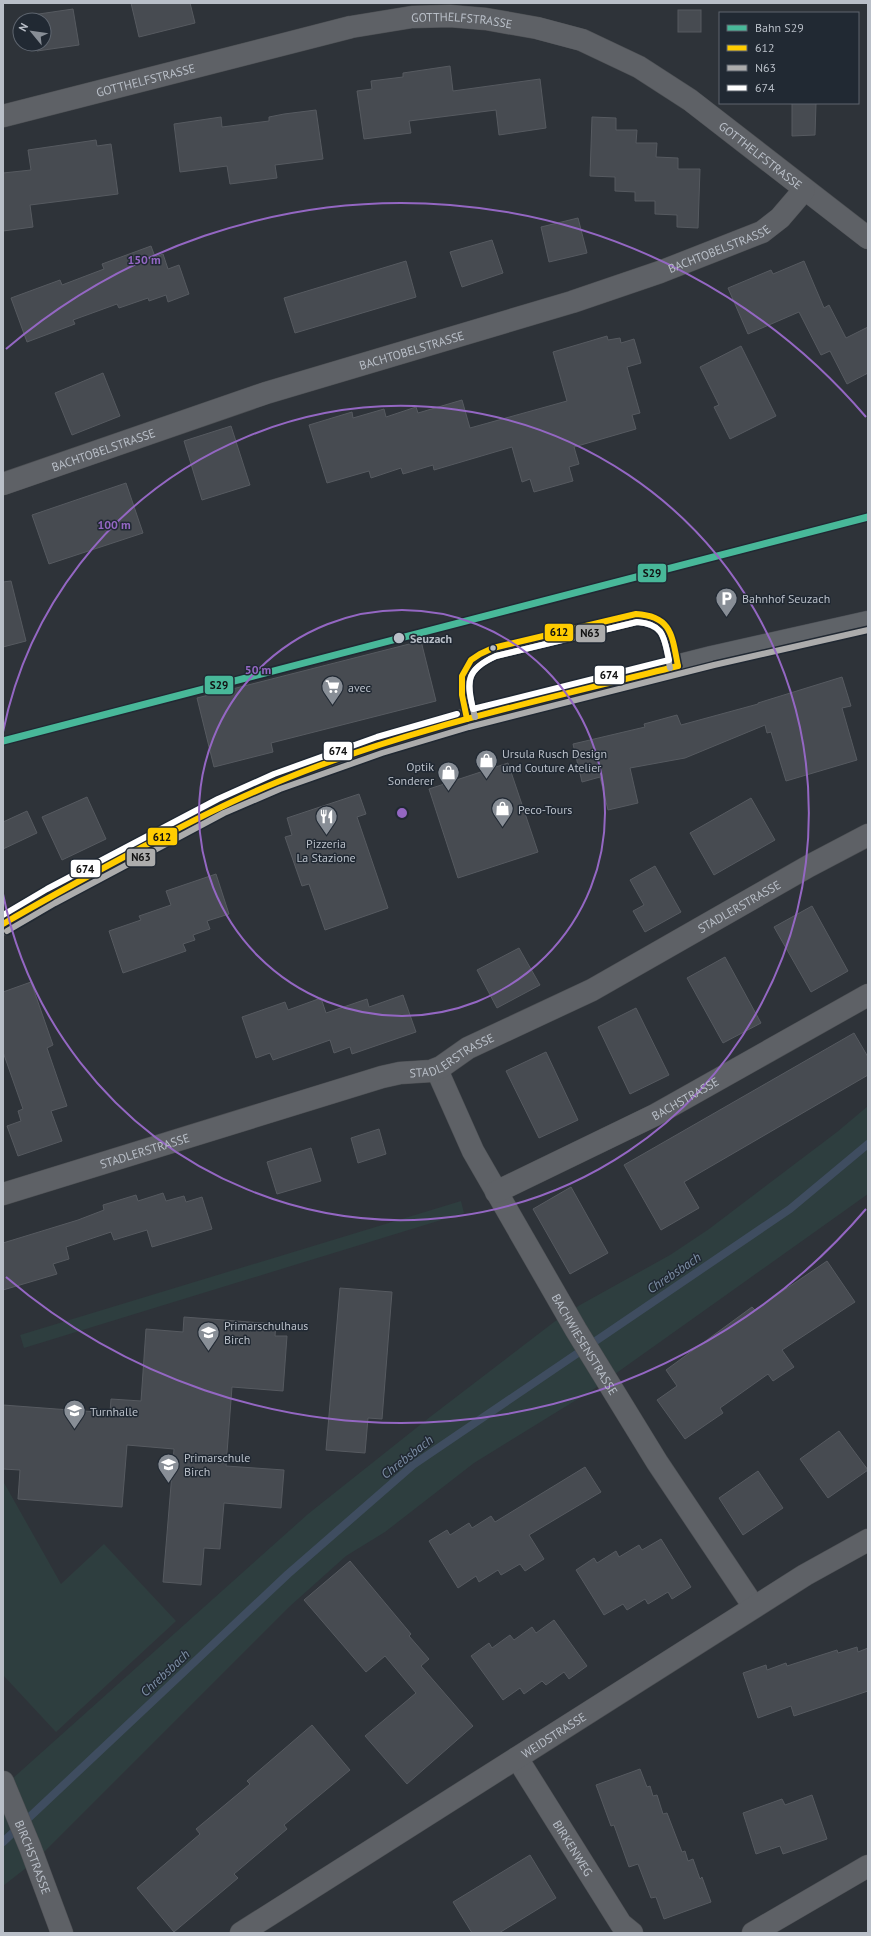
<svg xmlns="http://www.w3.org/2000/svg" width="871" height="1936" font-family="'PT Sans',sans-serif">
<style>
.green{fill:#2e3e3f}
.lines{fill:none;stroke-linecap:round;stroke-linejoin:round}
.stream{stroke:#3f4d60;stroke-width:8}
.building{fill:#474b51;stroke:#565a60}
.minor-casing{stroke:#4c4f53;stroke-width:23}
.major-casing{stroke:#4b4f55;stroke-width:23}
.minor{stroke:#5e6166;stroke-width:22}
.major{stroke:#5f6368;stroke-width:22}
.bus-1-casing{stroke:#212933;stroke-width:9}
.bus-2-casing{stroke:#212933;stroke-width:9}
.bus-3-casing{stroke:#212933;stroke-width:9}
.bus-1{stroke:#fc0;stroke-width:6}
.bus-2{stroke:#acacac;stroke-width:6}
.bus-3{stroke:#fff;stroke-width:6}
.rail-1-casing{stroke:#212933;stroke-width:10}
.rail-1{stroke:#48b899;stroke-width:7}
.ring{fill:none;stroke:#9467c3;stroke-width:2}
.stop-dot{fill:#b9bfc8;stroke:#212933;stroke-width:1.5}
.labels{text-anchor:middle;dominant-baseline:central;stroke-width:3;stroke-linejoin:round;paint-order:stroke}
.street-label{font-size:12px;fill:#b9bfc8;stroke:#212933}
.poi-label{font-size:12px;fill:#b9bfc8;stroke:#212933;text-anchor:start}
.stop-label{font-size:12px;font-weight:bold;fill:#b9bfc8;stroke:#212933;text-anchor:start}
.water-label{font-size:13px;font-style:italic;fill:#7e90a7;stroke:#212933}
.centre{fill:#9467c3;stroke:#212933;stroke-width:2}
.ring-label{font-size:12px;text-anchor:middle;font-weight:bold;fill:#9467c3;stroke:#212933;stroke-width:3;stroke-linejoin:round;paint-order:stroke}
.line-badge{stroke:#212933;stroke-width:1.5}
.pale-badge-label{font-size:11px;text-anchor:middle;font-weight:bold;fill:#111}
</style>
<rect width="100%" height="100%" fill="#2e3339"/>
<!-- green -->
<g class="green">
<polygon points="868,1106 868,1194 594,1389 474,1463 385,1532 346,1556 289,1607 35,1861 3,1886 3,1787 308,1514 430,1417 554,1322 580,1305 670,1255 709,1229 837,1132"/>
<polygon points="461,1201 464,1213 24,1348 20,1335"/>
<polygon points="3,1481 61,1584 104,1544 176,1621 56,1732 3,1675"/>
</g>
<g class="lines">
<!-- stream -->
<polyline class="stream" points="3,1842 288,1574 413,1465 790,1209 868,1144"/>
</g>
<!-- building -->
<g class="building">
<polygon points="131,3 190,3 195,23 139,37"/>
<polygon points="73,9 79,45 37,51 36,44 44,44 44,20 32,20 32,15"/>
<rect x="678" y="10" width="23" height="22"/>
<polygon points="450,66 453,91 540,79 546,128 499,135 496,110 409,121 411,133 364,139 357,91 372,89 371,81 403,77 403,73"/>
<polygon points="792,103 816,103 815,135 792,136"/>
<polygon points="316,110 323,159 275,165 277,178 230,184 227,166 180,172 174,124 221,117 222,127 269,121 269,117 284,114"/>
<polygon points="592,117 616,118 616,130 637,130 636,143 657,143 656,157 678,158 678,169 700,169 698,228 677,227 677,215 655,214 655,201 635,201 635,192 615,191 615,177 590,176"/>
<polygon points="96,140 97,146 111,144 118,194 30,205 33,227 3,231 3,173 31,170 28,150"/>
<polygon points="578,218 587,253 549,262 541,227"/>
<polygon points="492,240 503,273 462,287 450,252"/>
<polygon points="151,246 155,257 163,254 168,269 179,265 189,294 168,302 166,295 149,301 148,298 119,308 117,304 73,320 75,324 27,342 11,298 60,280 62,285 104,269 102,264"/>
<polygon points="406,261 416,297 295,333 284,298"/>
<polygon points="804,261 824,308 829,305 846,338 868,327 868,373 847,384 830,351 821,355 799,312 748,334 728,288 771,270 773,274"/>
<polygon points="607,336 608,340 620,338 621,343 634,339 641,363 627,367 640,413 632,415 636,429 574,447 579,464 569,467 573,481 534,492 530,479 522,482 512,447 434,470 433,465 403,474 401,468 371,478 369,471 327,483 309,425 352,412 353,418 384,409 386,417 416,407 418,413 462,400 470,428 567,401 553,352"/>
<polygon points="741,346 776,416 730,439 714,407 719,405 700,367"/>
<polygon points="103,373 120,416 72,435 55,393"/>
<polygon points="231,426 250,485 202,500 184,441"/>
<polygon points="126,483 143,533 49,564 32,515"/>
<polygon points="11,581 26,641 3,647 3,582"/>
<polygon points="421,641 436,701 271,743 273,752 214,767 197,698"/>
<polygon points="842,677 851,706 842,708 857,760 786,781 771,732 767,733 765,725 685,758 630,768 638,803 608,810 600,777 582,782 573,744 645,727 644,724 677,715 681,725 758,704 758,703"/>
<polygon points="508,763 538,852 458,878 429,789"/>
<polygon points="359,794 366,814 357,817 388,908 325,930 309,884 302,886 285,837 292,835 287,818"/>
<polygon points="87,797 106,839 62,860 42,817"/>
<polygon points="751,798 775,840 714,875 690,833"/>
<polygon points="27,811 37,833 3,849 3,822"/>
<polygon points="655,866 681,912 645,932 633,911 644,905 630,880"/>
<polygon points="216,874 229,914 207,921 210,929 193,935 195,940 183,944 186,951 123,973 109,931 141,920 139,916 171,905 166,891"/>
<polygon points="812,906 848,971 811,992 774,927"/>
<polygon points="519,948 540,985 497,1008 477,970"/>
<polygon points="725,957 761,1023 723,1043 687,978"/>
<polygon points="31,982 53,1045 47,1048 67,1106 51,1111 62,1141 18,1156 7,1126 21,1121 18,1111 23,1109 3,1052 3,992"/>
<polygon points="403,995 416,1032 352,1054 350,1047 334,1053 330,1040 273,1060 270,1053 256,1058 242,1017 285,1002 288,1010 321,998 326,1013 367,999 369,1007"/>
<polygon points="636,1008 669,1075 630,1094 598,1027"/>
<polygon points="854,1033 868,1057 868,1075 684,1182 699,1208 661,1230 624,1165"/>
<polygon points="546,1052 578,1120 539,1138 506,1071"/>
<polygon points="379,1129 386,1154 358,1163 351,1138"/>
<polygon points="311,1148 321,1181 277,1194 267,1162"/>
<polygon points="571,1187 608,1253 570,1274 533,1209"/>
<polygon points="163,1193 166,1201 184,1196 186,1202 202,1197 212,1229 152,1247 147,1230 114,1240 111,1232 66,1247 69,1259 53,1264 57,1274 3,1290 3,1243 78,1220 104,1210 103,1205 136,1195 138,1201"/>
<polygon points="827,1261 855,1302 782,1350 794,1367 773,1381 768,1374 720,1408 723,1413 685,1439 657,1400 677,1386 666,1370 752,1307 755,1310"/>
<polygon points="340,1288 392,1292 382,1419 368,1418 365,1453 326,1450"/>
<polygon points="184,1317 276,1324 275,1336 287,1336 283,1391 232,1387 226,1466 284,1470 281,1508 224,1503 220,1549 204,1548 201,1585 163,1582 174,1449 127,1445 122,1507 18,1499 20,1470 3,1469 3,1405 110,1413 111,1399 141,1401 146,1329 183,1332"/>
<polygon points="839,1431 868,1470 828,1498 800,1459"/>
<polygon points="585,1467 601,1492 529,1535 544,1559 525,1571 520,1564 501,1575 498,1570 479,1582 476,1576 458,1588 429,1541 447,1530 450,1535 469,1523 472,1528 491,1516 495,1522"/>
<polygon points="758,1471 783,1508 743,1535 719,1498"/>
<polygon points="661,1539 691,1587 672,1599 668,1592 648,1604 645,1599 627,1610 623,1604 604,1615 576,1570 594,1558 597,1563 616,1551 619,1557 639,1545 642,1550"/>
<polygon points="350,1561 411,1634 409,1636 429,1659 421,1666 473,1726 407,1784 365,1736 416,1693 385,1656 366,1672 304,1600"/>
<polygon points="554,1620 587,1666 569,1679 564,1672 546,1685 542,1681 524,1694 520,1688 503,1700 471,1656 489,1643 492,1648 510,1635 514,1640 532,1627 536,1633"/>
<polygon points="857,1647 858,1652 868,1648 868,1691 794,1716 791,1706 758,1718 743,1673 766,1665 767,1670 786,1663 787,1666 837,1650 838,1653"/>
<polygon points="312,1725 350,1770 284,1825 287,1829 234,1874 238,1878 174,1932 137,1888 200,1834 196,1829 250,1784 247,1781"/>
<polygon points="640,1769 647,1787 650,1786 653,1796 657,1795 663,1814 667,1813 682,1852 685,1851 688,1861 693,1859 700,1879 702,1877 711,1902 664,1919 656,1897 651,1898 638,1864 629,1867 614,1825 611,1826 596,1785"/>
<polygon points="812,1795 827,1839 783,1854 780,1846 756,1854 743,1813 782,1799 785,1805"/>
<polygon points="530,1855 556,1898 499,1933 472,1933 453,1902"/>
</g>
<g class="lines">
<defs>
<g id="minor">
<path id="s1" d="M3 116 351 27 412 17 450 16 486 19 537 28 582 40 639 67 690 100 868 238"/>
<path id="s2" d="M3 484 266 393 572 302 660 272 762 232 780 218 804 190"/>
<path id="s3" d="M437 1070 473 1151 576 1330 657 1462 754 1607"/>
<path id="s4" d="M496 1192 655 1115 868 995"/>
<path id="s5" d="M3 1194 382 1077 400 1073 431 1071 441 1067 468 1048 592 990 809 866 868 835"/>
<path id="s6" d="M517 1758 621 1924 632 1933"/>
<path id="s7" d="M3 1782 30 1847 62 1933"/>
<path id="s8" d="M241 1933 805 1575 868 1540"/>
<polyline points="753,1933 868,1866"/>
</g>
<polyline id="major" points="3,924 51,896 221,806 277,782 380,745 467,719 712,657 868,622"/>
</defs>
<!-- minor casing -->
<use href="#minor" class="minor-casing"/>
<!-- major casing -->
<use href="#major" class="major-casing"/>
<!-- minor -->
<use href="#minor" class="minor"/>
<!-- major -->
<use href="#major" class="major"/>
<defs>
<g id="bus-1">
<path d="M467 719 462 695V676L471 660 480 654 493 648 636 614C672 616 672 636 678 666"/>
<path d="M3 924C47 898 92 874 137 850 183 826 228 802 275 783 404 729 543 700 678 666"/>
</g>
<g id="bus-2">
<path d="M475 717C467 685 462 671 496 656L637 622C667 624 665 643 670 668"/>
<polyline points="7,931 55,903 224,813 280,789 382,753 469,727 714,665 868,630"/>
</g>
<g id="bus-3">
<path d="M637 622C664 624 664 637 669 660L473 709C466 680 467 669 496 656Z"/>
<polyline points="3,915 47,889 218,799 274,774 377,737 457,714"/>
</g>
</defs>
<!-- bus-1 casing -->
<use href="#bus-1" class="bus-1-casing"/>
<!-- bus-2 casing -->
<use href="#bus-2" class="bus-2-casing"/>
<!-- bus-3 casing -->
<use href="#bus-3" class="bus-3-casing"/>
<!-- bus-1 -->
<use href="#bus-1" class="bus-1"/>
<!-- bus-2 -->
<use href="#bus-2" class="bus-2"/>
<!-- bus-3 -->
<use href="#bus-3" class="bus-3"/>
<defs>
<polyline id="rail-1" points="3,741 868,517"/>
</defs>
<!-- rail-1 casing -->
<use href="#rail-1" class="rail-1-casing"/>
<!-- rail-1 -->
<use href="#rail-1" class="rail-1"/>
</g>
<!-- distance rings -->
<g class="ring">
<circle cx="402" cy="813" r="203"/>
<path d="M3 732A407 407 0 1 1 3 894"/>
<path d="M866 1209A610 610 0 0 1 6 1277M6 349A610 610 0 0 1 866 417"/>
</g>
<!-- icons -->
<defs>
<symbol id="parking-pin" viewBox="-11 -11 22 30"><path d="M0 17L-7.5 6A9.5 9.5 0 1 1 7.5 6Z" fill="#888e96" stroke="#212933"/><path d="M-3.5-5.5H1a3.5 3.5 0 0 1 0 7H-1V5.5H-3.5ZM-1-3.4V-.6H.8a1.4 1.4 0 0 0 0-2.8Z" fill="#fff"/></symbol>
<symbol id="supermarket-pin" viewBox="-11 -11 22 30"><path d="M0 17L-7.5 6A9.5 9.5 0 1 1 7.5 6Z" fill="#888e96" stroke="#212933"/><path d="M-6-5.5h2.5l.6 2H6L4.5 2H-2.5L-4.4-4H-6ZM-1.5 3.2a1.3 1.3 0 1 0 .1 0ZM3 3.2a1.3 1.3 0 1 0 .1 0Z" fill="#fff"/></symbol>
<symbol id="shop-pin" viewBox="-11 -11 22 30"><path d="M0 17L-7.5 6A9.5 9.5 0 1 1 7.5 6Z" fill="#888e96" stroke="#212933"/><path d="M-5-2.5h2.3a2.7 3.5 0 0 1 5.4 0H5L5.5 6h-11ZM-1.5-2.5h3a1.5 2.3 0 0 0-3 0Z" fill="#fff"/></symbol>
<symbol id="restaurant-pin" viewBox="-11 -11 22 30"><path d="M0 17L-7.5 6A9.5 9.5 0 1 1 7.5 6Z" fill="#888e96" stroke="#212933"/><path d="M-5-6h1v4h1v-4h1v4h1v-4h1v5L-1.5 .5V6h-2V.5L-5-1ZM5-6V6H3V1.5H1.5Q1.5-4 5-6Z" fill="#fff"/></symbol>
<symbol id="school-pin" viewBox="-11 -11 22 30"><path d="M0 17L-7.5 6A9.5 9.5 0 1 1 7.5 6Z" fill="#888e96" stroke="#212933"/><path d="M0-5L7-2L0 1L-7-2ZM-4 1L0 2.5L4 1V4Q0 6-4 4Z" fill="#fff"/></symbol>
</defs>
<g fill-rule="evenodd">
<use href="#parking-pin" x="714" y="586" width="25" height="34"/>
<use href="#supermarket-pin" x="320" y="674" width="25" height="34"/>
<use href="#shop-pin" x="474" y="748" width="25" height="34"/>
<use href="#shop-pin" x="436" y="760" width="25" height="34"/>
<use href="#shop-pin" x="490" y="796" width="25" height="34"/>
<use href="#restaurant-pin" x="314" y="804" width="25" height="34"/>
<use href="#school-pin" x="196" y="1320" width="25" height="34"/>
<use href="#school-pin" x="62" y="1398" width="25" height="34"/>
<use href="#school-pin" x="156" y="1452" width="25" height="34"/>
</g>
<!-- markers -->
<g class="stop-dot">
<circle cx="399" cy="638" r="6"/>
<circle cx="493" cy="648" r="3.5"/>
</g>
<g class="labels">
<!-- street labels -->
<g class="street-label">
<text stroke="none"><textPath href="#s1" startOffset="471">GOTTHELFSTRASSE</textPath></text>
<text stroke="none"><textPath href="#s1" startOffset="147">GOTTHELFSTRASSE</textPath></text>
<text stroke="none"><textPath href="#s1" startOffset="807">GOTTHELFSTRASSE</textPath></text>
<text stroke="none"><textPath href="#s2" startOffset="754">BACHTOBELSTRASSE</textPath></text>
<text stroke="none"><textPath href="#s2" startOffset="430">BACHTOBELSTRASSE</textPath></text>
<text stroke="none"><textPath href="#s2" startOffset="106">BACHTOBELSTRASSE</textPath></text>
<text stroke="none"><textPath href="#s5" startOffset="796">STADLERSTRASSE</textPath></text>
<text stroke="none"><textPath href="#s5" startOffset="471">STADLERSTRASSE</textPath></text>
<text stroke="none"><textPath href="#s4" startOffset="211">BACHSTRASSE</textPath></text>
<text stroke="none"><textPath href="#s5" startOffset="148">STADLERSTRASSE</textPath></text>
<text stroke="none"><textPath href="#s3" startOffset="312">BACHWIESENSTRASSE</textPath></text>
<text stroke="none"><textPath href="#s8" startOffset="370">WEIDSTRASSE</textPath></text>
<text stroke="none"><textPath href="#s6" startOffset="106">BIRKENWEG</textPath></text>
<text stroke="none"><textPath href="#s7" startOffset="81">BIRCHSTRASSE</textPath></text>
</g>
<!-- poi labels -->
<g class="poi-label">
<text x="742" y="598">Bahnhof Seuzach</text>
<text x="348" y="687">avec</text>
<text x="502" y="753">Ursula Rusch Design<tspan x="502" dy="14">und Couture Atelier</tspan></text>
<text x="434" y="766" text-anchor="end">Optik<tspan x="434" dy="14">Sonderer</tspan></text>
<text x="518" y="809">Peco-Tours</text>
<text x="326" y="843" text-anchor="middle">Pizzeria<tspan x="326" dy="14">La Stazione</tspan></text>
<text x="224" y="1325">Primarschulhaus<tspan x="224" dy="14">Birch</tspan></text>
<text x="90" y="1411">Turnhalle</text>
<text x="184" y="1457">Primarschule<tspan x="184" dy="14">Birch</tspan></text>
</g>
<!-- stop labels -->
<g class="stop-label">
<text x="410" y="638">Seuzach</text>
</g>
<!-- water labels -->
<g class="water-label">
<text transform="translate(674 1273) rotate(-34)">Chrebsbach</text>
<text transform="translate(407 1457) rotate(-38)">Chrebsbach</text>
<text transform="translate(165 1673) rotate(-43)">Chrebsbach</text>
</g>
</g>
<circle cx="402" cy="813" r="6" class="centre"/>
<g class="ring-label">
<text x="144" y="264">150 m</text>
<text x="114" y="529">100 m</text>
<text x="258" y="674">50 m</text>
</g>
<g class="line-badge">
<rect x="637" y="563" width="30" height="20" rx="4" fill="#48b899"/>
<rect x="544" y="623" width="30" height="19" rx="4" fill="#fc0"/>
<rect x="575" y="624" width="31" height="19" rx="4" fill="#acacac"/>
<rect x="594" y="665" width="31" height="20" rx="4" fill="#fff"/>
<rect x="204" y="675" width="30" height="20" rx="4" fill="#48b899"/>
<rect x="323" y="741" width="30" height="20" rx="4" fill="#fff"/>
<rect x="147" y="827" width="31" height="19" rx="4" fill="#fc0"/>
<rect x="126" y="848" width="30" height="19" rx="4" fill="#acacac"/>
<rect x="70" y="859" width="31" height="19" rx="4" fill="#fff"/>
</g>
<g class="pale-badge-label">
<text x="652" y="577">S29</text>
<text x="559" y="636">612</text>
<text x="590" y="637">N63</text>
<text x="609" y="679">674</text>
<text x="219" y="689">S29</text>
<text x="338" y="755">674</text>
<text x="162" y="841">612</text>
<text x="141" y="861">N63</text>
<text x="85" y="873">674</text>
</g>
<!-- border -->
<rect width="871" height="1936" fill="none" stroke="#b9bfc8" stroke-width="8"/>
<!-- legend -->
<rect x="719" y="12" width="140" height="92" fill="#212933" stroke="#5e656f"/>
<rect x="727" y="25" width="20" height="6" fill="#48b899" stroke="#5e656f"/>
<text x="755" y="32" font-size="12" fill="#b9bfc8">Bahn S29</text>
<rect x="727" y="45" width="20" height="6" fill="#ffcc00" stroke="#5e656f"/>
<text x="755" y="52" font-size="12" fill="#b9bfc8">612</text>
<rect x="727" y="65" width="20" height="6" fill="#acacac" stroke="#5e656f"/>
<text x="755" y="72" font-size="12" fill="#b9bfc8">N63</text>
<rect x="727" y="85" width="20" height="6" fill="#ffffff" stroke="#5e656f"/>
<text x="755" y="92" font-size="12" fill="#b9bfc8">674</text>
<!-- north arrow -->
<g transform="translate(32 32) rotate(299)"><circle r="19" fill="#212933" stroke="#5e656f"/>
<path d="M0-3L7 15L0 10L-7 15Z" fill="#888e96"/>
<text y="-6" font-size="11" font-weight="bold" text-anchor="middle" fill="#b9bfc8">N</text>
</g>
</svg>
